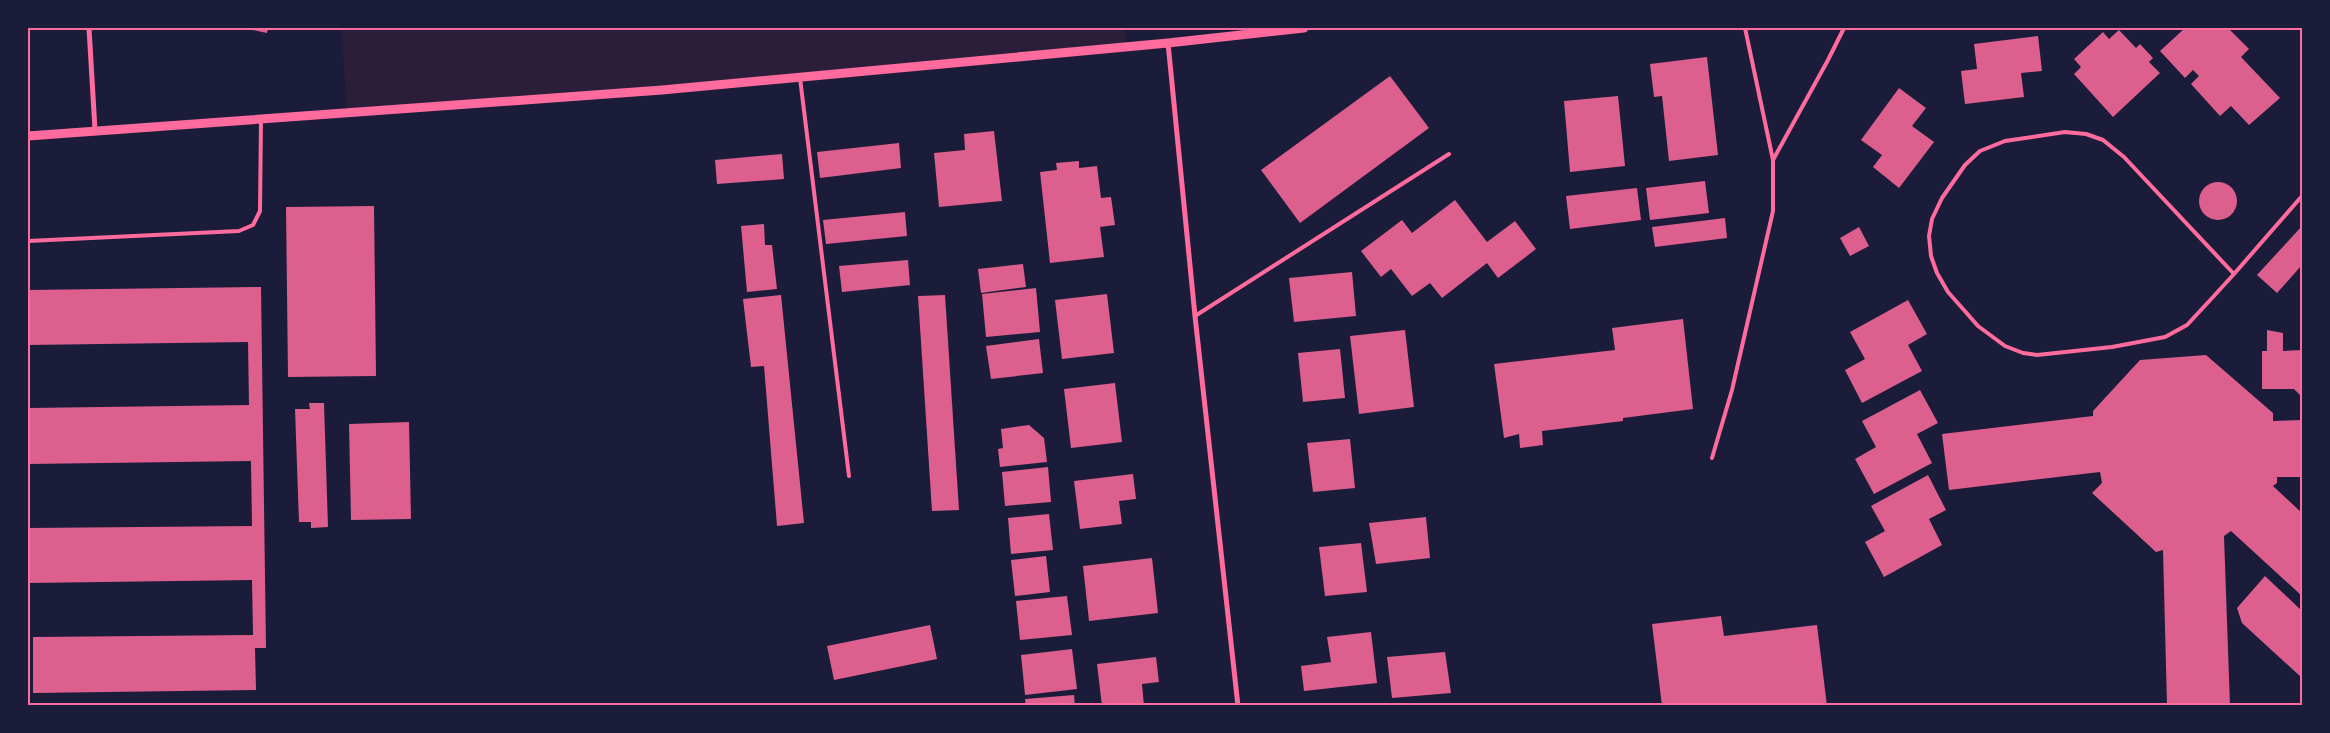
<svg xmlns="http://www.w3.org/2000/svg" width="2330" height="733" font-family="'Fira Sans Condensed',sans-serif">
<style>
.green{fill:#2a1e3b}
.building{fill:#dd5f8e}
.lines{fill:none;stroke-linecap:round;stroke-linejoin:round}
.service{stroke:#ff6b9d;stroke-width:4}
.minor{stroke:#ff6b9d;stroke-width:5}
.tertiary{stroke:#ff6b9d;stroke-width:9}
.neatline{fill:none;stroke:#ff6b9d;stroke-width:2}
</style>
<rect width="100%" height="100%" fill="#1b1b3a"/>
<!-- green -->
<polygon class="green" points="341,28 1124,28 1126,46 675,86 347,111"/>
<!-- building -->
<g class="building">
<polygon points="243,28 268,28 267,33"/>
<polygon points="2185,28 2228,28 2249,49 2241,57 2280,98 2249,125 2231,106 2220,116 2191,84 2199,76 2193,70 2185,78 2160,51"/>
<polygon points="2119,30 2136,48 2140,44 2153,58 2149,62 2160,73 2113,117 2074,74 2081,67 2074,59 2103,32 2109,39"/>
<polygon points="2038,36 2042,71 2021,73 2024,97 1965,104 1961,71 1977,69 1974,44"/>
<polygon points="1707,57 1718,155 1669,161 1662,96 1654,97 1650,64"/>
<polygon points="1390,76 1429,128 1300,223 1261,170"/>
<polygon points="1899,88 1926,108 1912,126 1934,142 1899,188 1873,167 1882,155 1861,140"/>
<polygon points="1618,96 1625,166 1570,172 1564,101"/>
<polygon points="994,131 1002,201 939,207 934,153 965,150 964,134"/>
<polygon points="899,143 901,168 820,178 817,152"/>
<polygon points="782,154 784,179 717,184 715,160"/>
<polygon points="1079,161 1079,168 1097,166 1101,198 1111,197 1115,225 1100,227 1104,257 1050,263 1040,172 1057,170 1056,163"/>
<polygon points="1705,181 1709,213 1650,220 1646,188"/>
<circle cx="2218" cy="201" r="19"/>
<polygon points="1637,188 1641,220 1570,229 1566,196"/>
<polygon points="1455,200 1487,242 1515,221 1536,249 1498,278 1487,263 1442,298 1430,283 1412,296 1391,269 1381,277 1361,251 1402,220 1412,233"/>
<polygon points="374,206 376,376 288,377 286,207"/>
<polygon points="905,212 907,236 826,244 823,220"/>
<polygon points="1725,218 1727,238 1655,247 1652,227"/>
<polygon points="764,224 765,245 772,245 777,289 747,292 741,226"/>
<polygon points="2302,226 2302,265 2277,293 2257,275"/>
<polygon points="1859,227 1869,246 1850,256 1840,238"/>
<polygon points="908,260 910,285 842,292 839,266"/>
<polygon points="1023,264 1026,287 981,293 978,269"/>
<polygon points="1352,272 1356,316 1294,322 1289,278"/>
<polygon points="261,287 266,648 255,648 256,690 33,693 33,637 253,635 252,580 28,583 28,528 252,526 251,461 28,464 28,408 249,405 248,342 28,345 28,290"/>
<polygon points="1036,288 1040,332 986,337 982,294"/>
<polygon points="1107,294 1114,353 1062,359 1055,300"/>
<polygon points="781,295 804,523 777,526 764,366 751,367 743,299"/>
<polygon points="945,295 959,510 932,511 918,296"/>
<polygon points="1908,300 1927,334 1908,345 1922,371 1862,403 1845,370 1865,359 1850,332"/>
<polygon points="1683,319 1693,409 1623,418 1623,421 1542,431 1543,445 1520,448 1519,434 1504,438 1494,364 1615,350 1612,328"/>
<polygon points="1405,330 1414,407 1359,414 1350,336"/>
<polygon points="2267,330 2283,333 2283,351 2302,350 2302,397 2294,389 2262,389 2262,351 2267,351"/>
<polygon points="1039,339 1043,373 991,379 986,346"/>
<polygon points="1340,349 1345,398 1303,402 1298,353"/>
<polygon points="2206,355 2273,413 2273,421 2302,420 2302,477 2277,477 2277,483 2273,486 2302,513 2302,596 2231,531 2224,536 2230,706 2167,706 2163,550 2156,552 2092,493 2102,483 2100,472 1949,490 1942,434 2093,416 2093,411 2140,360"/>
<polygon points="1115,383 1122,442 1071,448 1064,389"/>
<polygon points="1920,390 1938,423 1917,434 1932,463 1874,494 1855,459 1876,447 1862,421"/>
<polygon points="309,403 324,403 328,527 311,528 311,522 299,522 295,409 310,409"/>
<polygon points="409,422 411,519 351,520 349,424"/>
<polygon points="1029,425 1044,438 1047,462 1000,467 998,449 1003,448 1001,429"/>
<polygon points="1350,439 1355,488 1313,492 1307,443"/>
<polygon points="1048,467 1051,502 1005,506 1002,472"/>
<polygon points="1133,474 1136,499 1119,501 1122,524 1080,529 1074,481"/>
<polygon points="1928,475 1946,510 1929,519 1942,545 1884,577 1865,542 1885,531 1871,506"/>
<polygon points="1049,514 1053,550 1011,554 1008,518"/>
<polygon points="1426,517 1430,558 1376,564 1369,523"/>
<polygon points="1361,543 1367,592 1325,596 1319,547"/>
<polygon points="1046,556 1050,592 1015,596 1011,560"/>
<polygon points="1152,558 1158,613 1089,621 1083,566"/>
<polygon points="2265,576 2302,611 2302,678 2242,623 2237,608"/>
<polygon points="1067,596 1072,635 1020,640 1016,601"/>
<polygon points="1721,616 1724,636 1817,625 1827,706 1662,706 1652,624"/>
<polygon points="930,625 937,659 834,680 827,646"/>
<polygon points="1371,632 1377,683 1304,691 1301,666 1331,662 1327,637"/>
<polygon points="1072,649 1077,689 1025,695 1021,655"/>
<polygon points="1445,652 1451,693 1392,698 1387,657"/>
<polygon points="1156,657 1159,682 1142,684 1144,706 1102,706 1097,664"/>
<polygon points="1074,695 1075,706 1026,706 1025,699"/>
</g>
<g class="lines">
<!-- service -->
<g class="service">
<polyline points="1745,28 1773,160"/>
<polyline points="800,78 849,476"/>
<polyline points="28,241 239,231 253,225 260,211 261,120"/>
<polyline points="2234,274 2124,157 2103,140 2086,134 2065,132 2005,141 1980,151 1965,165 1942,198 1932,219 1929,236 1931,256 1937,273 1948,292 1978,326 2005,346 2023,353 2037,355 2112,347 2165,337 2187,325 2213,297 2234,274 2302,196"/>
<polyline points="1195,316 1449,154"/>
<polyline points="1712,458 1732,390 1773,211 1773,160 1828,60 1844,28"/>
</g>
<!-- minor -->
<g class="minor">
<polyline points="89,28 95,130"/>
<polyline points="1168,43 1195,316 1238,706"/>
</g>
<!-- tertiary -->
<polyline class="tertiary" points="28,136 662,90 1168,43 1304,28"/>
</g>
<!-- border -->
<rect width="2330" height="733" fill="none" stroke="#1b1b3a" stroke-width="58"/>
<rect x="29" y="29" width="2272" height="675" class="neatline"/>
</svg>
